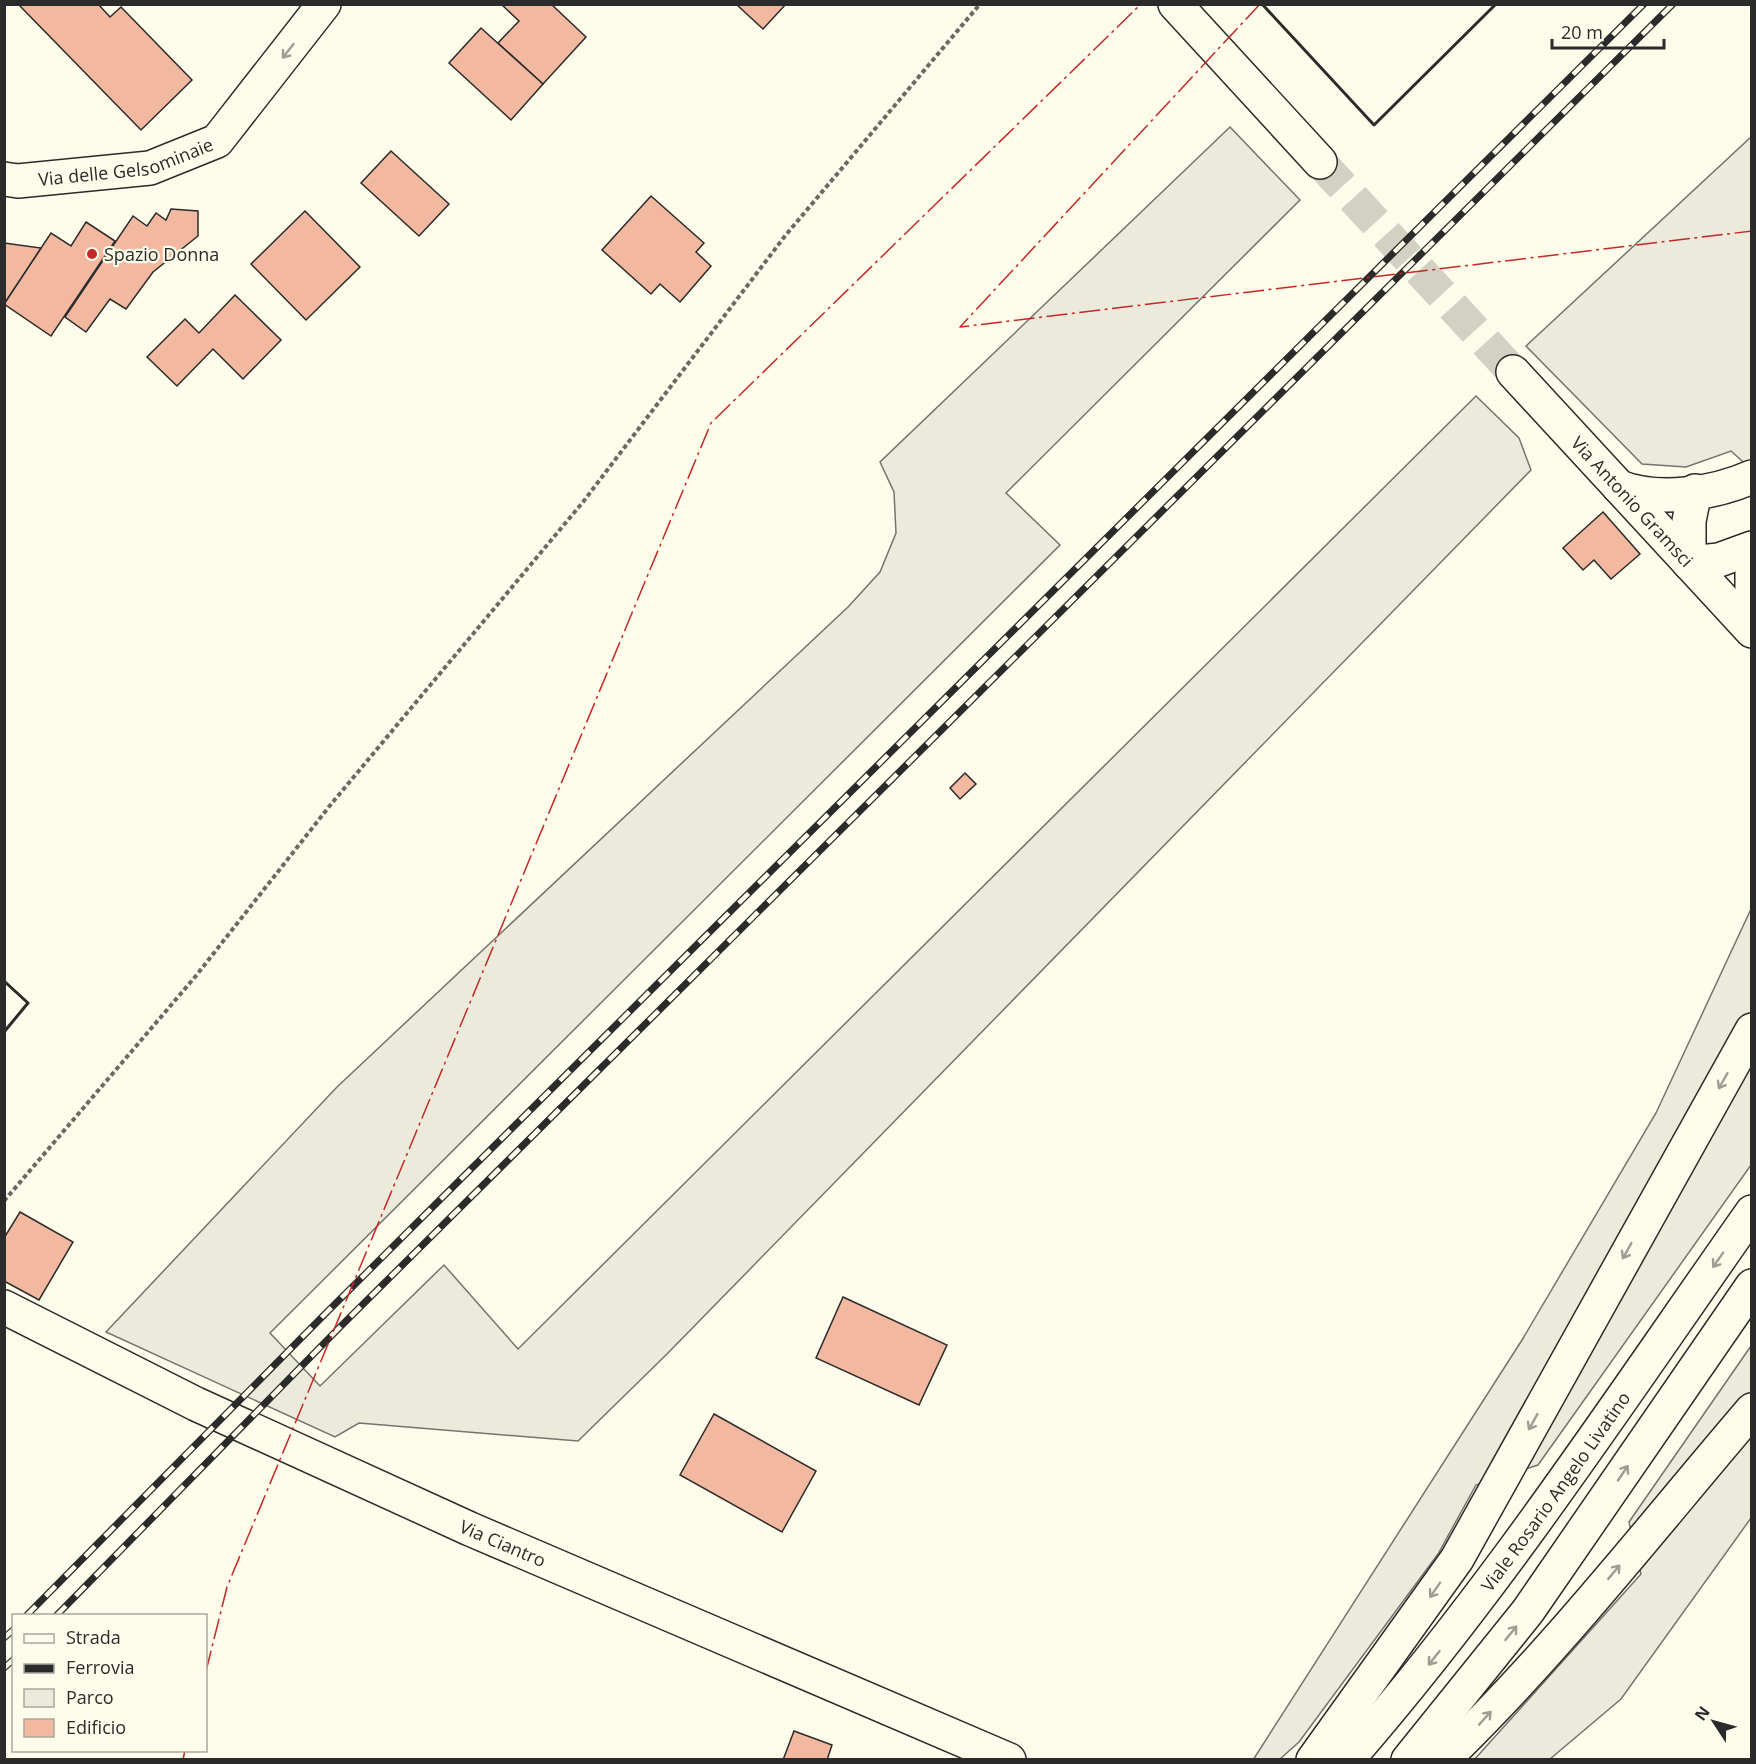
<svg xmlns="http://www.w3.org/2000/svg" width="1756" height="1764" font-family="'Open Sans',sans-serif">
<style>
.green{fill:#ecebdb;stroke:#74746e;stroke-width:1.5}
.building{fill:#f2b8a0;stroke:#2b2b2b;stroke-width:1.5}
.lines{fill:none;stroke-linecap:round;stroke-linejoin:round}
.major-tunnel{stroke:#d3d1c4;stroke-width:33;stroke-dasharray:33 16;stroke-linecap:butt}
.minor-casing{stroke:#2b2b2b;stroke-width:36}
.major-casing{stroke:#2b2b2b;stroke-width:36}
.path{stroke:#6a6964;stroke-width:4;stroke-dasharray:4.5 3;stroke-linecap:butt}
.minor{stroke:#fdfbea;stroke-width:33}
.major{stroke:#fdfbea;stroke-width:33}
.rail-casing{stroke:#2b2b2b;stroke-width:7}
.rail{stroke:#fdfbea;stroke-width:4.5;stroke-dasharray:14;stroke-linecap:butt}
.wall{stroke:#2b2b2b;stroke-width:3}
.power{stroke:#c62828;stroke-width:1.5;stroke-dasharray:21 4.5 3 4.5;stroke-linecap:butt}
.oneway{stroke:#9e9d94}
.poi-dot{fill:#c62828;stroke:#fdfbea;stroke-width:2}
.labels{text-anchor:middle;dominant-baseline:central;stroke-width:4.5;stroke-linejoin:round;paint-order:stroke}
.street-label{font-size:18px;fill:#2b2b2b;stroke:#fdfbea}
.poi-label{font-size:18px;fill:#2b2b2b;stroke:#fdfbea;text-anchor:start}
</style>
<rect width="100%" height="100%" fill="#fdfbea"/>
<!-- green -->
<g class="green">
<polygon points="1230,127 1300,200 1006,493 1060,545 270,1333 320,1386 444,1265 518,1349 1476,396 1519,438 1531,470 667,1354 578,1441 359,1423 335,1437 106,1332 337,1087 848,607 880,572 896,533 894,492 880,462"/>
<polygon points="1751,137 1751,469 1731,451 1686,467 1642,464 1526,346"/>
<polygon points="1751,909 1751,1165 1538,1465 1476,1485 1438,1554 1299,1742 1280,1759 1253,1760 1522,1340 1656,1113"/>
<polygon points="1751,1346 1751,1518 1621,1699 1550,1759 1474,1760 1641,1574 1629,1522"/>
</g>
<!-- building -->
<g class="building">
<polygon points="18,4 98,4 110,17 121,7 192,80 141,130"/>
<polygon points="501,4 551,4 586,37 543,84 498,43 519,21"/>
<polygon points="736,4 786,4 763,29"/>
<polygon points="481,28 543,84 511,120 449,63"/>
<polygon points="391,151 449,204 419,236 361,183"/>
<polygon points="651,196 704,243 696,252 711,266 680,302 660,284 651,294 602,250"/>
<polygon points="171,209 198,211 198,236 153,272 126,309 110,299 86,332 65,317 133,216 147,226 156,213 166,220"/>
<polygon points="305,211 360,267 306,320 251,264"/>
<polygon points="86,222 115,241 51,336 4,304 51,233 71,246"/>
<polygon points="4,243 41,248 4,304"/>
<polygon points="235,295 281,340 243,379 213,349 177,386 147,357 185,319 199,333"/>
<polygon points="1603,512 1640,554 1611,579 1594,560 1583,570 1563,548"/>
<polygon points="965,773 976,784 960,799 950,788"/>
<polygon points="20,1212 73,1242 39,1300 4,1281 4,1238"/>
<polygon points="843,1297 947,1345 919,1405 816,1358"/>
<polygon points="714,1414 816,1471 782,1532 680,1475"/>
<polygon points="794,1731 832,1745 827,1760 783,1760"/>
</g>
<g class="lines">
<!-- major-tunnel -->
<polyline class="major-tunnel" points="1320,162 1513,372"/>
<defs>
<g id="minor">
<path id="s1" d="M4 179 18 181 150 168 217 141 324 4"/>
<path d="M1619 487C1659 502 1713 494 1752 477"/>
<polyline points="1695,491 1689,521 1689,563 1719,560 1752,548"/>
<polyline points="1752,554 1752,592"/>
<path id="s2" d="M4 1307 196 1404 470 1529 1009 1760"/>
</g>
<g id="major">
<polyline points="1175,4 1320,162"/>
<path id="s3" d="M1513 372 1752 631"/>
<polyline points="1313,1760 1457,1559 1752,1030"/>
<path id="s4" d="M1347 1760C1497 1588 1621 1398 1752 1212"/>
<polyline points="1408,1760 1528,1611 1752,1286"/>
<path d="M1443 1760C1555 1652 1651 1528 1752 1410"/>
</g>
</defs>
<!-- minor casing -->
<use href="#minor" class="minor-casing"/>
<!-- major casing -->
<use href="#major" class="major-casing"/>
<!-- path -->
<polyline class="path" points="4,1201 195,977 332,803 583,502 785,236 980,4"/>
<!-- minor -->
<use href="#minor" class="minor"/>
<!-- major -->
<use href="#major" class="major"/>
<defs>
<g id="rail">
<polyline points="26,1616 326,1313 1644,4"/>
<polyline points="56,1616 340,1327 1673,4"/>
<polyline points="4,1638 14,1629"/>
<polyline points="4,1668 14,1659"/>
</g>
</defs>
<!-- rail casing -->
<use href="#rail" class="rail-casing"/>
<!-- rail -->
<use href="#rail" class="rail"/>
<!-- wall -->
<g class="wall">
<polyline points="1262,4 1374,125 1496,4"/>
<polyline points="4,981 28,1003 4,1032"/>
</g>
<!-- power -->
<g class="power">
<polyline points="1260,4 960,327 1752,231"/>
<polyline points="206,1671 227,1587 711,423 1141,4"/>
<polyline points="183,1760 185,1750"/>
</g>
</g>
<!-- one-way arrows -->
<defs><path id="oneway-shaft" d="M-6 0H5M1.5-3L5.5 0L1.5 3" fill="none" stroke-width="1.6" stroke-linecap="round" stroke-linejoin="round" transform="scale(1.5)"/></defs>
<g class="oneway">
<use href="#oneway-shaft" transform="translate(288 51) rotate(128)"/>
<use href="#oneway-shaft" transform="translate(1723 1081) rotate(120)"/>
<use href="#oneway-shaft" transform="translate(1627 1251) rotate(119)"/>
<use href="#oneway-shaft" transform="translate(1718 1260) rotate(125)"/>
<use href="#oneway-shaft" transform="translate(1533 1422) rotate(119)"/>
<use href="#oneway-shaft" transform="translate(1623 1473) rotate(-56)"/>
<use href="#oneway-shaft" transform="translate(1614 1572) rotate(-50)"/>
<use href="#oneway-shaft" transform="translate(1435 1590) rotate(125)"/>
<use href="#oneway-shaft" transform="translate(1511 1633) rotate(-51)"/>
<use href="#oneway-shaft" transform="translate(1434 1658) rotate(128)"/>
<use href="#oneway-shaft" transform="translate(1485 1718) rotate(-48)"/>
</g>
<!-- markers -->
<circle class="poi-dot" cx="92" cy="254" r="6"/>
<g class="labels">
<!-- street labels -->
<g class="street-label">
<text stroke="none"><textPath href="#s1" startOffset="124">Via delle Gelsominaie</textPath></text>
<text stroke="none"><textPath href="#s3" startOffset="176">Via Antonio Gramsci</textPath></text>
<text stroke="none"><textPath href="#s4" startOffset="340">Viale Rosario Angelo Livatino</textPath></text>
<text stroke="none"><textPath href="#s2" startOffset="552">Via Ciantro</textPath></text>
</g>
<!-- poi labels -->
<g class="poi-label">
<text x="104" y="254">Spazio Donna</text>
</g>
</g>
<!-- border -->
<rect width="1756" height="1764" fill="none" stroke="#2b2b2b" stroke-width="12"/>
<!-- legend -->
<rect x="12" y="1614" width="195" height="138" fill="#fdfbea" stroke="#a9a89e" stroke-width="1.5"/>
<rect x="24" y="1634" width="30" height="9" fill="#fdfbea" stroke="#a9a89e" stroke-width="1.5"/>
<text x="66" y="1644" font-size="18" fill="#2b2b2b">Strada</text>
<rect x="24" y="1664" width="30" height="9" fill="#2b2b2b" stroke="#a9a89e" stroke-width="1.5"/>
<text x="66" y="1674" font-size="18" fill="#2b2b2b">Ferrovia</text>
<rect x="24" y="1689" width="30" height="18" fill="#ecebdb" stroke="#a9a89e" stroke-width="1.5"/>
<text x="66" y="1704" font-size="18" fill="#2b2b2b">Parco</text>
<rect x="24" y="1719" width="30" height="18" fill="#f2b8a0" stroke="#a9a89e" stroke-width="1.5"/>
<text x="66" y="1734" font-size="18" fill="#2b2b2b">Edificio</text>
<!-- north arrow -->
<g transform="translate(1714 1722) rotate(306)" stroke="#fdfbea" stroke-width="4.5" paint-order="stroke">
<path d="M0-4.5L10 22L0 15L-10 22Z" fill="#2b2b2b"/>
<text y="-9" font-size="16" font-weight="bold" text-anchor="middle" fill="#2b2b2b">N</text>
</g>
<!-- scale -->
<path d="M1552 39v9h112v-9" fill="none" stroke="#2b2b2b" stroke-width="3"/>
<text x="1561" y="39" font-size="18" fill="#2b2b2b" stroke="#fdfbea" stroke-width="4.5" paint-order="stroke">20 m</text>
</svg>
